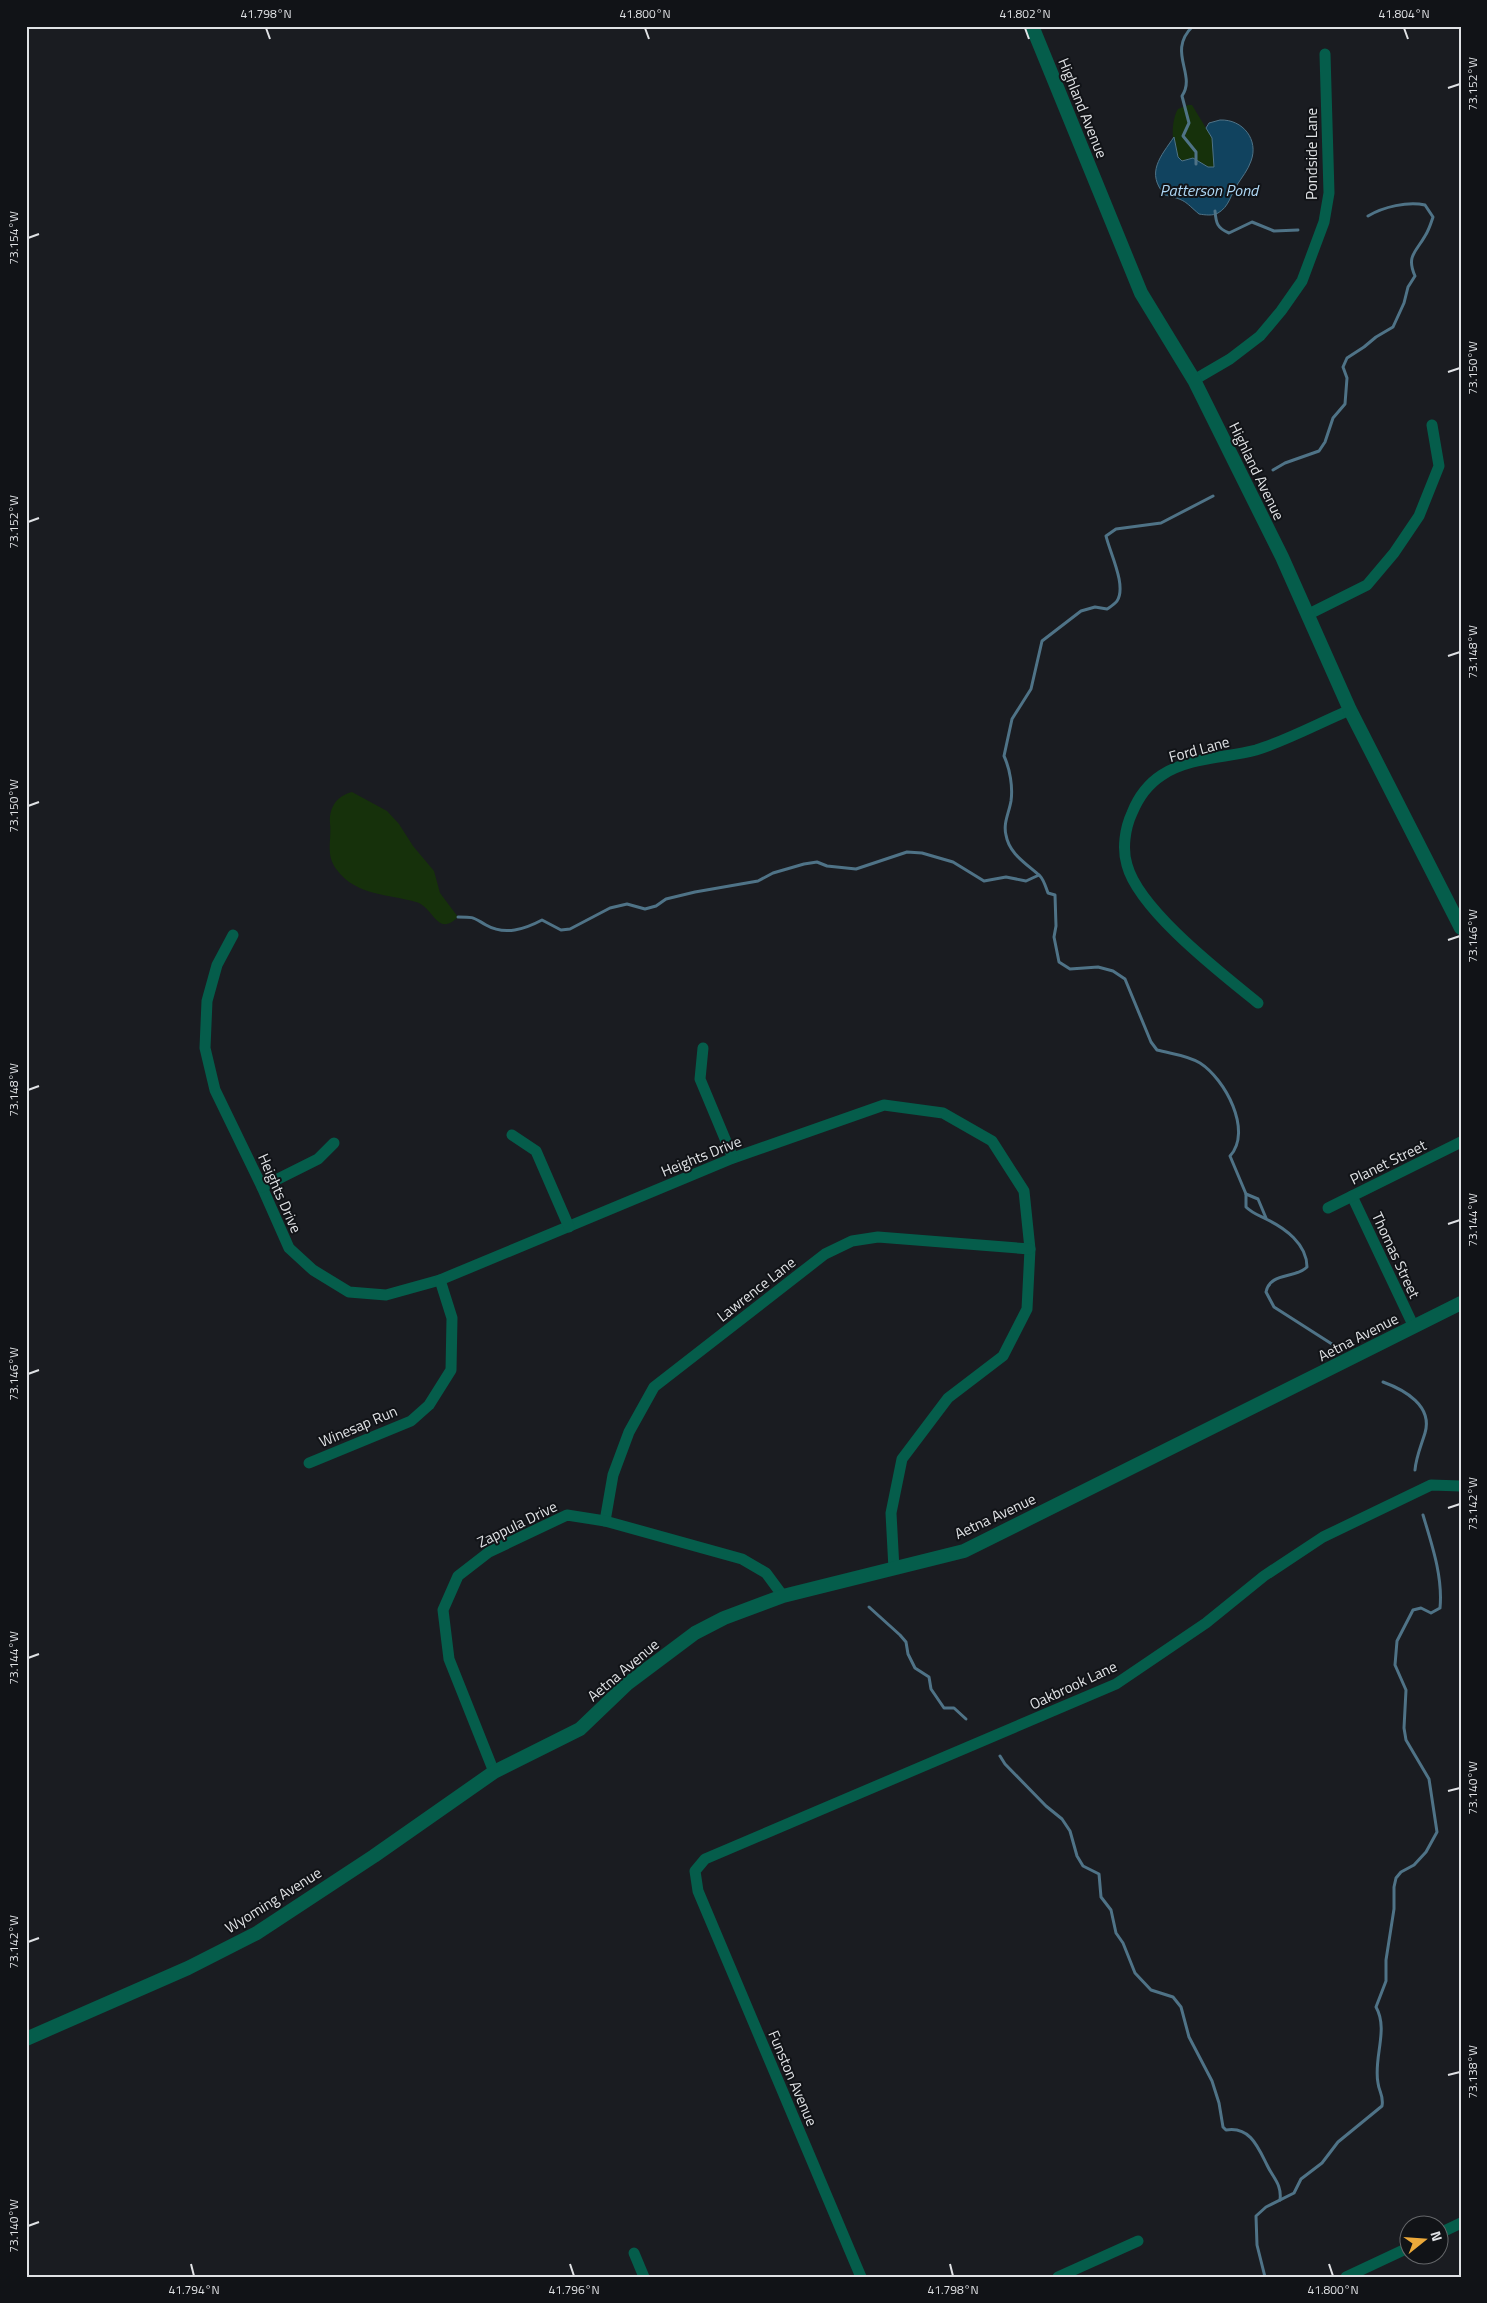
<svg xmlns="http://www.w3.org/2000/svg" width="1487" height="2303" font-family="'Titillium Web',sans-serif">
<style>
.green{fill:#16310b}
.water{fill:#11435f;stroke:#4f7387}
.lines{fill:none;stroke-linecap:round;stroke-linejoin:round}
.stream{stroke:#4f7387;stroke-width:3}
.minor{stroke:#055d4b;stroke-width:11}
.tertiary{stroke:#055d4b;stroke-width:14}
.ticks{fill:none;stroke:#e0e2e5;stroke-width:2}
.labels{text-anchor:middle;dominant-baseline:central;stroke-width:4;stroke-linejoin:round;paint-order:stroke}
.street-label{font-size:15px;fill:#e0e2e5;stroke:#111317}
.water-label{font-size:16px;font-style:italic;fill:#b0d9f6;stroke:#111317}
.neatline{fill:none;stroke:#e0e2e5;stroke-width:2}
.ticks-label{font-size:12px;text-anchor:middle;fill:#e0e2e5}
</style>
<rect width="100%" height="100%" fill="#1a1c21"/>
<!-- green -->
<g class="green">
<path d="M1188 105H1192L1212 138 1214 167H1208L1192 158 1182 161C1171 151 1170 122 1178 109Z"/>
<path d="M352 792 387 811 399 824 413 846 434 871 440 893 458 917C437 938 434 907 416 902 389 894 356 896 337 870 325 855 332 840 330 823 329 807 337 796 352 792Z"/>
</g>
<!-- water -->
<path class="water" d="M1220 120C1243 119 1259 140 1251 161 1248 170 1242 177 1237 185 1231 194 1229 207 1218 213 1213 216 1205 215 1199 214 1184 201 1186 200 1165 195 1145 173 1161 156 1174 137L1178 157 1182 161 1193 158 1208 167H1214L1212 138 1206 128 1209 123Z"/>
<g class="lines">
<!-- stream -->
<g class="stream">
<path d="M1193 26C1166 52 1197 74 1182 96L1189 123 1183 136 1196 152V164"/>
<path d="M1215 211C1216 223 1217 228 1229 233L1252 222 1274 231 1298 230"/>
<path d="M1273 470 1285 463 1319 451 1325 442 1333 418 1345 404 1347 378 1343 367 1347 358 1364 347 1376 337 1393 327 1404 303 1408 287 1415 276C1406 256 1416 252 1425 236 1429 230 1431 223 1433 217L1425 205C1408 201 1383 207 1368 216"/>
<path d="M1213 496 1161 523 1116 529 1106 536C1110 553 1127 586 1117 601 1115 604 1110 607 1107 609L1095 607 1081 611 1042 641 1031 689 1012 719 1004 756C1010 769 1013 787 1011 801 1009 813 1003 823 1006 835 1009 854 1027 864 1040 876 1044 880 1046 888 1048 893L1055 895 1056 926 1054 937 1059 962 1070 969 1098 967 1113 971 1125 979 1151 1042 1157 1050C1172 1054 1187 1055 1200 1063 1225 1079 1253 1131 1230 1156L1246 1194V1207C1252 1213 1258 1215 1266 1219 1285 1228 1307 1244 1307 1267 1295 1279 1270 1272 1266 1292L1274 1307 1335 1346"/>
<path d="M458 917C475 917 472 917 486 925 505 936 525 929 542 920L561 930 570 929 610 908 627 904 645 909 656 906 666 899 695 892 758 881 773 873 804 864 817 862 827 866 856 869 907 852 922 853 953 862 984 881 1006 877 1026 881 1039 875"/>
<polyline points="1246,1194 1258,1199 1266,1218"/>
<path d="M1383 1382C1405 1390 1433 1406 1425 1433 1421 1446 1416 1457 1415 1470"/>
<polyline points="869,1607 900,1635 906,1642 908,1654 915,1668 929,1677 931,1689 944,1708 954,1708 966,1719"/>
<path d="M1000 1756 1005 1764 1046 1806 1062 1819 1070 1831 1077 1856 1083 1866 1099 1874 1101 1897 1111 1910 1116 1933 1123 1943 1135 1973 1151 1990 1173 1997 1181 2007 1189 2037 1212 2081 1219 2103 1223 2127 1226 2130C1250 2126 1258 2147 1267 2165 1273 2178 1282 2184 1280 2200"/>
<path d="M1265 2277 1257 2245 1256 2216 1266 2207 1294 2193 1301 2179 1322 2163 1338 2142 1382 2106C1384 2096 1379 2092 1378 2083 1373 2058 1389 2030 1376 2007L1386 1981V1960L1394 1909V1887L1396 1878 1401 1872 1414 1865 1426 1852 1437 1832 1429 1779 1406 1740 1404 1728 1406 1690 1395 1665 1397 1641 1413 1610 1421 1608 1431 1613 1440 1608C1443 1577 1432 1545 1423 1515"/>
</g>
<!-- minor -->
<g class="minor">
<polyline points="1194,380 1230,359 1260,336 1281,311 1302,281 1324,222 1329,193 1325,54"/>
<polyline points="1307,615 1367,585 1394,553 1419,516 1439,466 1432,425"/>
<polyline points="233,935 217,965 207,1001 205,1048 215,1090 262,1187 289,1248 313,1270 349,1292 386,1295 440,1280 733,1158 884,1105 943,1113 992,1141 1024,1191 1030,1249 1027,1309 1003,1356 948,1398 902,1459 891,1513 894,1569"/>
<path d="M1258 1003C1221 973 1139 910 1127 865 1122 849 1125 828 1132 813 1138 798 1148 784 1162 775 1189 757 1226 758 1256 750 1286 741 1321 722 1350 710"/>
<polyline points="703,1048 700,1079 733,1158"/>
<polyline points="512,1135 536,1151 569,1227"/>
<polyline points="262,1187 318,1159 334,1143"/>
<polyline points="1352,1196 1414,1327"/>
<polyline points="1328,1208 1461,1142"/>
<polyline points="309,1463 411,1421 429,1405 451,1370 452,1318 440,1280"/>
<polyline points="605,1521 613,1475 629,1432 654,1387 825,1254 852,1241 878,1237 1030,1249"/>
<polyline points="494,1772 449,1659 443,1610 458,1576 489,1552 567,1515 605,1521 742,1559 766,1573 783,1596"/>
<polyline points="1440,2233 1461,2223"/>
<polyline points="634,2253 644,2277"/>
<polyline points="861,2277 698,1891 695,1871 705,1859 1116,1684 1206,1623 1264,1576 1323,1537 1431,1485 1461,1486"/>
<polyline points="1058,2277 1138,2241"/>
<polyline points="1346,2277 1410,2247"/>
</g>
<!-- tertiary -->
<g class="tertiary">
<polyline points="1032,26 1141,293 1194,380 1282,557 1350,710 1461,928"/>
<polyline points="26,2039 188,1968 257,1933 374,1856 494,1772 580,1729 627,1684 695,1633 724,1618 783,1596 964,1551 1461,1303"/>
</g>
</g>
<!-- ticks -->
<path class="ticks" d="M266 28 270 39M645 28 649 39M1025 28 1029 39M1404 28 1408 39M1448 88 1460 84M28 238 39 234M1448 372 1460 368M28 522 39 518M1448 656 1460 652M28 806 39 802M1448 940 1460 936M28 1090 39 1086M1448 1224 1460 1220M28 1374 39 1370M1448 1508 1460 1504M28 1658 39 1654M1448 1791 1460 1788M28 1942 39 1938M1448 2075 1460 2072M28 2226 39 2222M191 2264 194 2276M570 2264 574 2276M950 2264 953 2276M1329 2264 1333 2276"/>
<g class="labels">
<!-- street labels -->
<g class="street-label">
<text transform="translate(1083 108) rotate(68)">Highland Avenue</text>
<text transform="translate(1311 154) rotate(-90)">Pondside Lane</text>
<text transform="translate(1257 471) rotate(64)">Highland Avenue</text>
<text transform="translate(1199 749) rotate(-15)">Ford Lane</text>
<text transform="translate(701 1156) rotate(-22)">Heights Drive</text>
<text transform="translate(1388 1162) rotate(-26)">Planet Street</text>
<text transform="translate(280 1193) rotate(66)">Heights Drive</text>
<text transform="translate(1396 1255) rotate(65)">Thomas Street</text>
<text transform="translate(756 1289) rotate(-38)">Lawrence Lane</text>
<text transform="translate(1358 1337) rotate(-27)">Aetna Avenue</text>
<text transform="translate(358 1426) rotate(-23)">Winesap Run</text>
<text transform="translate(995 1516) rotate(-25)">Aetna Avenue</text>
<text transform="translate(517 1524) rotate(-26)">Zappula Drive</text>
<text transform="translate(623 1670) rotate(-40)">Aetna Avenue</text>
<text transform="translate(1073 1685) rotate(-25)">Oakbrook Lane</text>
<text transform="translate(273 1900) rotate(-32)">Wyoming Avenue</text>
<text transform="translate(793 2078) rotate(67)">Funston Avenue</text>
</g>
<!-- water labels -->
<g class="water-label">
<text x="1209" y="190">Patterson Pond</text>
</g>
</g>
<!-- border -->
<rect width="1487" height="2303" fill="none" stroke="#111317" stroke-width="55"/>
<!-- north arrow -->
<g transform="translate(1424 2240) rotate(73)"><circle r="24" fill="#111317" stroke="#646669"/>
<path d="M0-4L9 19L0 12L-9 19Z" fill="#eca93a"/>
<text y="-8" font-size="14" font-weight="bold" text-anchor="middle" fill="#e0e2e5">N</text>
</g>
<rect x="28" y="28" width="1432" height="2248" class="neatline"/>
<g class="ticks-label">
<text x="266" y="18">41.798°N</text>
<text x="645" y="18">41.800°N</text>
<text x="1025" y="18">41.802°N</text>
<text x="1404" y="18">41.804°N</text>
<text transform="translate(1473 84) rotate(-90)" y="4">73.152°W</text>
<text transform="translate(14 238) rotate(-90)" y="4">73.154°W</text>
<text transform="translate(1473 368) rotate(-90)" y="4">73.150°W</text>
<text transform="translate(14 522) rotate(-90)" y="4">73.152°W</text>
<text transform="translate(1473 652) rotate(-90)" y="4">73.148°W</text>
<text transform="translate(14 806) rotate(-90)" y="4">73.150°W</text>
<text transform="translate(1473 936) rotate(-90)" y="4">73.146°W</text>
<text transform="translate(14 1090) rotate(-90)" y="4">73.148°W</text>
<text transform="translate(1473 1220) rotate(-90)" y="4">73.144°W</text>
<text transform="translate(14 1374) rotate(-90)" y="4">73.146°W</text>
<text transform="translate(1473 1504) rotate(-90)" y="4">73.142°W</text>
<text transform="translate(14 1658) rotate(-90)" y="4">73.144°W</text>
<text transform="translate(1473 1788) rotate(-90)" y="4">73.140°W</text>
<text transform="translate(14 1942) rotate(-90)" y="4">73.142°W</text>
<text transform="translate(1473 2072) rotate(-90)" y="4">73.138°W</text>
<text transform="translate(14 2226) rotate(-90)" y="4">73.140°W</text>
<text x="194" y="2294">41.794°N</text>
<text x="574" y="2294">41.796°N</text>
<text x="953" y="2294">41.798°N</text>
<text x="1333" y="2294">41.800°N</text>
</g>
</svg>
